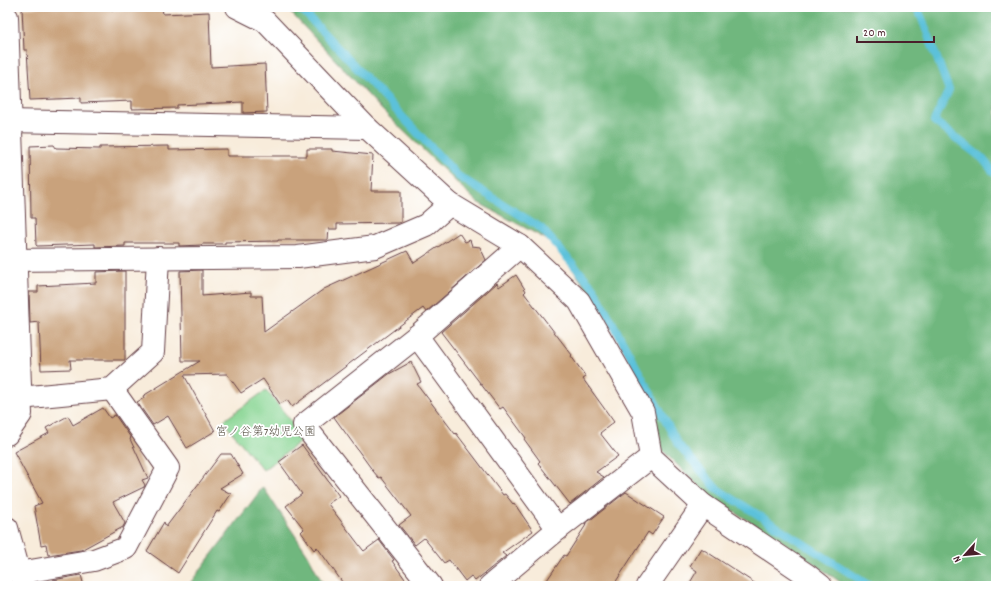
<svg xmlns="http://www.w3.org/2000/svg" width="1003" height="593" font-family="Dekko,'Klee One',sans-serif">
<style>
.green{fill:#8ad694;stroke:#6a7a60}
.forest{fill:#6fb77e;stroke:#5c6b54}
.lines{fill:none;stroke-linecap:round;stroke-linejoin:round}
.stream{stroke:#5cc1da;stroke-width:8}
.building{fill:#c9a27b}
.minor-casing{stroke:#643e45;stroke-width:24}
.minor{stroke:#fff;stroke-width:22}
.labels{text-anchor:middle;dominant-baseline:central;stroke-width:3.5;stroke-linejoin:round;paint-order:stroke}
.park-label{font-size:12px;fill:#5d564a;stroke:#fff}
</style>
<rect width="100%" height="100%" fill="#fff"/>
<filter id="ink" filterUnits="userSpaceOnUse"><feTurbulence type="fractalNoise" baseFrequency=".025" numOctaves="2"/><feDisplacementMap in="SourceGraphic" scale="8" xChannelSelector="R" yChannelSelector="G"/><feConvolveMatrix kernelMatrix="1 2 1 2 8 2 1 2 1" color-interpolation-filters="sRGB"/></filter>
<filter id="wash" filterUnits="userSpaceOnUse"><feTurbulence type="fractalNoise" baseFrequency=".012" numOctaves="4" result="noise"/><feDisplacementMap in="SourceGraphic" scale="16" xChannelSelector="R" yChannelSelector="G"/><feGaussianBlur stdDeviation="0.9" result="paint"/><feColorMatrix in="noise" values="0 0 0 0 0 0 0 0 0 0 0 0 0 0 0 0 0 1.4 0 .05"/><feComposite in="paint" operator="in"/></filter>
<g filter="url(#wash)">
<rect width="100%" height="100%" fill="#f8ecdb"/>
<!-- green -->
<polygon class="green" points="266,390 305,438 263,470 223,421"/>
<!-- forest -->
<g class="forest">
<polygon points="285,7 996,7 996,586 846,586 786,544 709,496 662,450 649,394 609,321 555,244 477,202 383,111 295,17"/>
<polygon points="263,487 308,555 324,586 188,586"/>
</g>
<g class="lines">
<!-- stream -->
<g class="stream">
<polyline points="295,7 305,13 458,176 541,228 593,287 678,444 716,488 870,586"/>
<polyline points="915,7 921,16 949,90 934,121 982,158 996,175"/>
</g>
</g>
<g id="blocks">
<!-- building -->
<g class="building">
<polygon points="49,7 112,7 112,10 162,8 163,14 209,12 211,67 265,64 267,112 243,113 243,102 177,105 177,108 132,109 132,101 81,103 81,98 30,100 27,50 24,50 22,8"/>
<polygon points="54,145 56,148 100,149 100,147 169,146 169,150 227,149 227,156 307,156 307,149 332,149 332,151 373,155 371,191 401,191 401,222 398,223 337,224 337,229 329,229 328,240 278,240 278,241 225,242 225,244 202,244 202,245 179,246 179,243 125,243 125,246 95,247 95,244 37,246 36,245 35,218 31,218 30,146"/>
<polygon points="459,233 465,242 470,240 472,246 480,247 486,260 426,312 423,308 292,407 287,400 280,404 263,379 241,393 227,374 184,375 215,431 187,448 168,416 153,425 137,402 144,398 143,396 200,361 182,361 180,271 202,270 202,296 251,292 251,296 262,296 264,332 324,289 407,251 414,263"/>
<polygon points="125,271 125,360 70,360 71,369 41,370 39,322 30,323 29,292 38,292 38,286 96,283 96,272"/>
<polygon points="516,275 526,291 524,293 572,355 571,356 586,377 583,379 614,422 600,433 618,456 596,472 604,477 570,504 538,463 540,461 524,439 526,438 503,407 500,409 441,332 497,283 499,287"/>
<polygon points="411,362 421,382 417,384 455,434 456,433 472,454 503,495 505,494 513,504 514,503 533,531 502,553 506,556 475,581 471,576 465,581 449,560 444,563 424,538 415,545 399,525 411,516 381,477 379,478 373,471 334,417 389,374"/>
<polygon points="103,408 110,418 115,415 131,438 130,439 148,478 142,480 145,485 144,487 113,502 125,523 123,527 81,550 48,555 46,544 41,545 34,506 42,503 14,452 49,433 46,428 68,416 73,425"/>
<polygon points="302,445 339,496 328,504 363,550 364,551 379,540 394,560 392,561 410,586 345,586 317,547 314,550 301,532 304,529 286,506 302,494 279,462"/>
<polygon points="221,454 231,454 243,474 220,488 231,494 219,512 217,511 178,573 147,551 164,522 166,527"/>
<polygon points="626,492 664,517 652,535 648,532 613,586 543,586 564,555 566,556 586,525 585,524"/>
<polygon points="701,548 759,586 688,586 697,571 690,566"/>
<polygon points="81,575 84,586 55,586 53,580"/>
</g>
</g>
</g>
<g filter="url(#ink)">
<use href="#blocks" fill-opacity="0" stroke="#643e45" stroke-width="1"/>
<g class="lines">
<defs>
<g id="minor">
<polyline points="237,7 265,21 364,125 450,204 520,246 579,301 643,412 651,457 703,505 807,575 821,586"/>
<polyline points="7,17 21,414 7,434"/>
<polyline points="7,121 367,128"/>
<polyline points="7,260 298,257 375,247 426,225 450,204"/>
<polyline points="417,336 558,529"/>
<polyline points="7,398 20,398 112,389 153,352 158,258"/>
<polyline points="7,528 23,586"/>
<polyline points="19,573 94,560 126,548 168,468 112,389"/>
<polyline points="431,586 304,425 417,336 520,246"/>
<polyline points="490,586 558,529 651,457"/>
<polyline points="647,586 703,505"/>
</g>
</defs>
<!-- minor casing -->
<use href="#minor" class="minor-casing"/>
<!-- minor -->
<use href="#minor" class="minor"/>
</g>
</g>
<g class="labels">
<!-- park labels -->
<g class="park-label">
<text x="266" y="432">宮ノ谷第7幼児公園</text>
</g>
</g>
<!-- margin -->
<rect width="1003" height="593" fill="none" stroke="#fff" stroke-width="24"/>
<!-- north arrow -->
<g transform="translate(965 555) rotate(243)" stroke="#ffffff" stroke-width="3" paint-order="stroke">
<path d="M0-3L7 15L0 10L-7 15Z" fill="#4a1f2b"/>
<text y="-6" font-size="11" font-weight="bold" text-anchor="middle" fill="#4a1f2b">N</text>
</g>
<!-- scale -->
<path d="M857 36v6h77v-6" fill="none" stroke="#4a1f2b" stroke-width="2"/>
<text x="863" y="36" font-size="12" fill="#4a1f2b" stroke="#ffffff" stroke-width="3" paint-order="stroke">20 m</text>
</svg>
